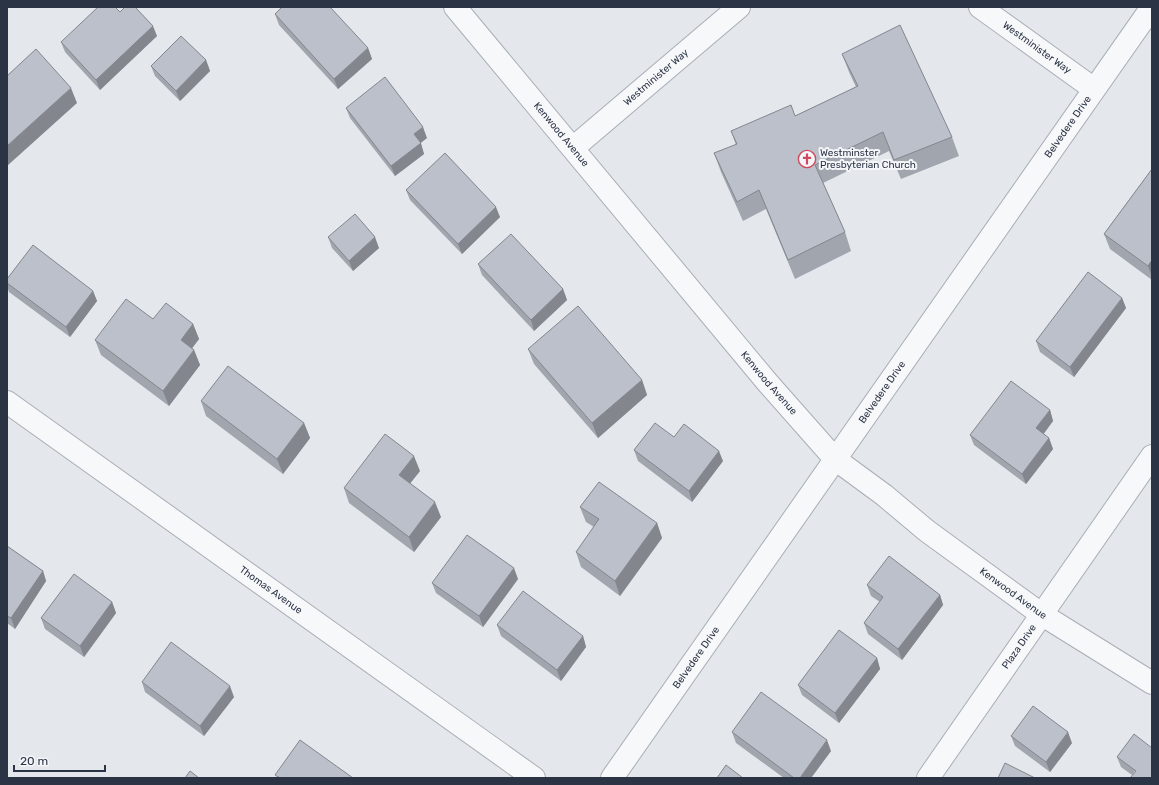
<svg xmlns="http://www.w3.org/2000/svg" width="1159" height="785" font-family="Rubik,sans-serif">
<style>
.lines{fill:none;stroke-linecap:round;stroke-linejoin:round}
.minor-casing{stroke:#a9aeb7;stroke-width:24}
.minor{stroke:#f7f8fa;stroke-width:22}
.wall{fill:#a1a5ae}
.shaded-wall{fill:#83868d}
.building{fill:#bbc0ca;stroke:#83868d}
.labels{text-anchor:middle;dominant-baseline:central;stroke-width:4;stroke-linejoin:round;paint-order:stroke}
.street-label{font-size:10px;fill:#2b3445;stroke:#f4f6f9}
.poi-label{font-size:10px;fill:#2b3445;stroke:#f4f6f9;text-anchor:start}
</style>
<rect width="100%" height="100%" fill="#e4e7ec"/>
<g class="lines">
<defs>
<g id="minor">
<path id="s1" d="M455 7 767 382 835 459 884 495 927 531 1041 614 1152 683"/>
<path id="s2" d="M980 7 1094 89"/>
<path id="s3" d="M573 148 739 7"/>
<path id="s4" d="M7 402 534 778"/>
<path id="s5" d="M612 778 1152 7"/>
<path id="s6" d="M928 778 1152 456"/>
</g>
</defs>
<!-- minor casing -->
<use href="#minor" class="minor-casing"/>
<!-- minor -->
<use href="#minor" class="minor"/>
</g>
<!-- wall -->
<g class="wall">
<polygon points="120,12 157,36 100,90 65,52 61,42"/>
<polygon points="275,14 368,48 372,59 338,89 279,25"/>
<polygon points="842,54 952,137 959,156 901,179 889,151 823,183 845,232 851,251 795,279 766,209 743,221 721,172 714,153 736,145 731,131 795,116 856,87 849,72"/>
<polygon points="206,60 210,71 180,101 155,76 151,66"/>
<polygon points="346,108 427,138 420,143 424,154 395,176 350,118"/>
<polygon points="1152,169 1152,280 1110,249 1104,234"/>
<polygon points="406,190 500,217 462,254 410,200"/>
<polygon points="328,237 379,248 353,271 332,248"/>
<polygon points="478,264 563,289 567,300 534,331 482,275"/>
<polygon points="7,279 93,291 97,301 70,337 9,292 7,286"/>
<polygon points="1122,298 1126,308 1074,377 1040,352 1036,341"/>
<polygon points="153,319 193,324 199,339 192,348 194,350 200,365 169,406 101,355 95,340"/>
<polygon points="528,349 642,380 647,395 598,438 534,364"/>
<polygon points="201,401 304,423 310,438 283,474 206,416"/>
<polygon points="1050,410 1053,421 1043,434 1049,438 1053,449 1026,484 974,445 970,435"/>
<polygon points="674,437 723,461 692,502 638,461 634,450"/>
<polygon points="420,471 410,483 441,517 414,552 349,503 344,488"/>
<polygon points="580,507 657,523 662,538 620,596 581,567 576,552 594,527 586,522"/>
<polygon points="7,546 43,571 46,581 15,629 7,623"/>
<polygon points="518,579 483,627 436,593 432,583"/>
<polygon points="867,585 940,595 943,605 902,660 868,634 864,623 880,602 871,596"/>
<polygon points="112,602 116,613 84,657 45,629 41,618"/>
<polygon points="497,625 583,636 586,647 561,681 501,636"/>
<polygon points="877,658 880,669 839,723 802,695 798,685"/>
<polygon points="142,682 234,697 204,736 145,692"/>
<polygon points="732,732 831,751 811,778 784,778 736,743"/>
<polygon points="1011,736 1072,743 1050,772 1015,746"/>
<polygon points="1152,748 1132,775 1121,767 1117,757"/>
</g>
<!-- shaded-wall -->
<g class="shaded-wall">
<polygon points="153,26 157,36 100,90 96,80"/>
<polygon points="368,48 372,59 338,89 334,79"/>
<polygon points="206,60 210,71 180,101 176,91"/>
<polygon points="71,88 77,103 7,166 7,146"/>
<polygon points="423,127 427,138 418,145 414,134"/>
<polygon points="421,143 424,154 395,176 391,166"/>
<polygon points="496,207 500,217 462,254 458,244"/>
<polygon points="375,237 379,248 353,271 349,261"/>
<polygon points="1152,260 1152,277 1148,266"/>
<polygon points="563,289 567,300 534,331 531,320"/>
<polygon points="93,291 97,301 70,337 66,327"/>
<polygon points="1122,298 1126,308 1074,377 1070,367"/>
<polygon points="193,324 199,339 187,355 181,340"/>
<polygon points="194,350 200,365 169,406 163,391"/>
<polygon points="642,380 647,395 598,438 592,423"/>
<polygon points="1050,410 1053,421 1040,439 1036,428"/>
<polygon points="304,423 310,438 283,474 277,459"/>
<polygon points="1049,438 1053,449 1026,484 1022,474"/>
<polygon points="719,451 723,461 692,502 689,491"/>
<polygon points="414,456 420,471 405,490 399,475"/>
<polygon points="435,502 441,517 414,552 409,537"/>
<polygon points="657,523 662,538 620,596 615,581"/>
<polygon points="514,568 518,579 483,627 479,616"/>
<polygon points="43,571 46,581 15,629 11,618"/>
<polygon points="940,595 943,605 902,660 898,649"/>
<polygon points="112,602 116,613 84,657 80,646"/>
<polygon points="583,636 586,647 561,681 557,670"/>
<polygon points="877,658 880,669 839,723 835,713"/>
<polygon points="230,686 234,697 204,736 200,726"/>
<polygon points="1068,732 1072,743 1050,772 1046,762"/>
<polygon points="827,740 831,751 811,778 800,778"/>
</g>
<!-- building -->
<g class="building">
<polygon points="98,7 115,7 120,12 125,7 135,7 153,26 96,80 61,42"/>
<polygon points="282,7 330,7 368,48 334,79 275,14"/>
<polygon points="900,25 952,137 894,160 883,132 815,165 845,232 788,260 759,190 737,202 714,153 737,144 731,131 791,105 795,116 858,86 842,54"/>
<polygon points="181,36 206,60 176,91 151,66"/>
<polygon points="36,49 71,88 7,146 7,76"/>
<polygon points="385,77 423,127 414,134 421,143 391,166 346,108"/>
<polygon points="445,153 496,207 458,244 406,190"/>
<polygon points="1152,169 1152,260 1148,266 1104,234"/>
<polygon points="355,214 375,237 349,261 328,237"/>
<polygon points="511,234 563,289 531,320 478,264"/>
<polygon points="33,245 93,291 66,327 7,283 7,279"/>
<polygon points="1088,272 1122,298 1070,367 1036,341"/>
<polygon points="126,299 153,319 166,303 193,324 181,340 194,350 163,391 95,340"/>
<polygon points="578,306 642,380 592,423 528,349"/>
<polygon points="228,366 304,423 277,459 201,401"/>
<polygon points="1011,381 1050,410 1036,428 1049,438 1022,474 970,435"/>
<polygon points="655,423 674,437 684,424 719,451 689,491 634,450"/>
<polygon points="385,434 414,456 399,475 435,502 409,537 344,488"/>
<polygon points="599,482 657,523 615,581 576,552 599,519 580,507"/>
<polygon points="467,535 514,568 479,616 432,583"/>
<polygon points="7,546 43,571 11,618 7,616"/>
<polygon points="889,556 940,595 898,649 864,623 883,597 867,585"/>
<polygon points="74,574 112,602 80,646 41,618"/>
<polygon points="523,591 583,636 557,670 497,625"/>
<polygon points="839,630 877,658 835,713 798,685"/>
<polygon points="171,642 230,686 200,726 142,682"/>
<polygon points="761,692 827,740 800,778 794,778 732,732"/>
<polygon points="1033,706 1068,732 1046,762 1011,736"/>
<polygon points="1134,734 1152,748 1152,778 1130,778 1136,771 1117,757"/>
<polygon points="300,740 353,778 280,778 275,775"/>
<polygon points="1005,763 1035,778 998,778"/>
<polygon points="726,765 743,778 717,778"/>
<polygon points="190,771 199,778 185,778"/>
</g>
<!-- icons -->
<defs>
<symbol id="church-ring" viewBox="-11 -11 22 22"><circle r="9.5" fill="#f4f6f9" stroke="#d1495b" stroke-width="1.5"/><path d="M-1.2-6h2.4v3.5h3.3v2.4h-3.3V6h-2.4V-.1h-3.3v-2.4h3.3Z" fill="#d1495b"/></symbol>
</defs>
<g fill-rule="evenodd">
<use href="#church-ring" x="797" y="149" width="20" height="20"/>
</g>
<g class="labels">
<!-- street labels -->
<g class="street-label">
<text stroke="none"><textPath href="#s2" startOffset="70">Westminister Way</textPath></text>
<text stroke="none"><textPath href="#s3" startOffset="109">Westminister Way</textPath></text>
<text stroke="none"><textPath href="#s5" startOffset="795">Belvedere Drive</textPath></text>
<text stroke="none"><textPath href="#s1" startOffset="166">Kenwood Avenue</textPath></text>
<text stroke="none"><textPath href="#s1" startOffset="490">Kenwood Avenue</textPath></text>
<text stroke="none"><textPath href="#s5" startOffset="471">Belvedere Drive</textPath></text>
<text stroke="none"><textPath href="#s4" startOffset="324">Thomas Avenue</textPath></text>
<text stroke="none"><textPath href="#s1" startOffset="814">Kenwood Avenue</textPath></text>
<text stroke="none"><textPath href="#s6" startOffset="160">Plaza Drive</textPath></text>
<text stroke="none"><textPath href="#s5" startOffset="147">Belvedere Drive</textPath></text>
</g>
<!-- poi labels -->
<g class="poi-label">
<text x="820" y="153">Westminster<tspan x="820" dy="12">Presbyterian Church</tspan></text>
</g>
</g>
<!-- border -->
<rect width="1159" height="785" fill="none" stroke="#2b3445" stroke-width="16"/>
<!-- scale -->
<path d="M14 765v6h91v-6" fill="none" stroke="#2b3445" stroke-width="2"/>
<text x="20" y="765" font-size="12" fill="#2b3445" stroke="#f4f6f9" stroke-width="3" paint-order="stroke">20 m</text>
</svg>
